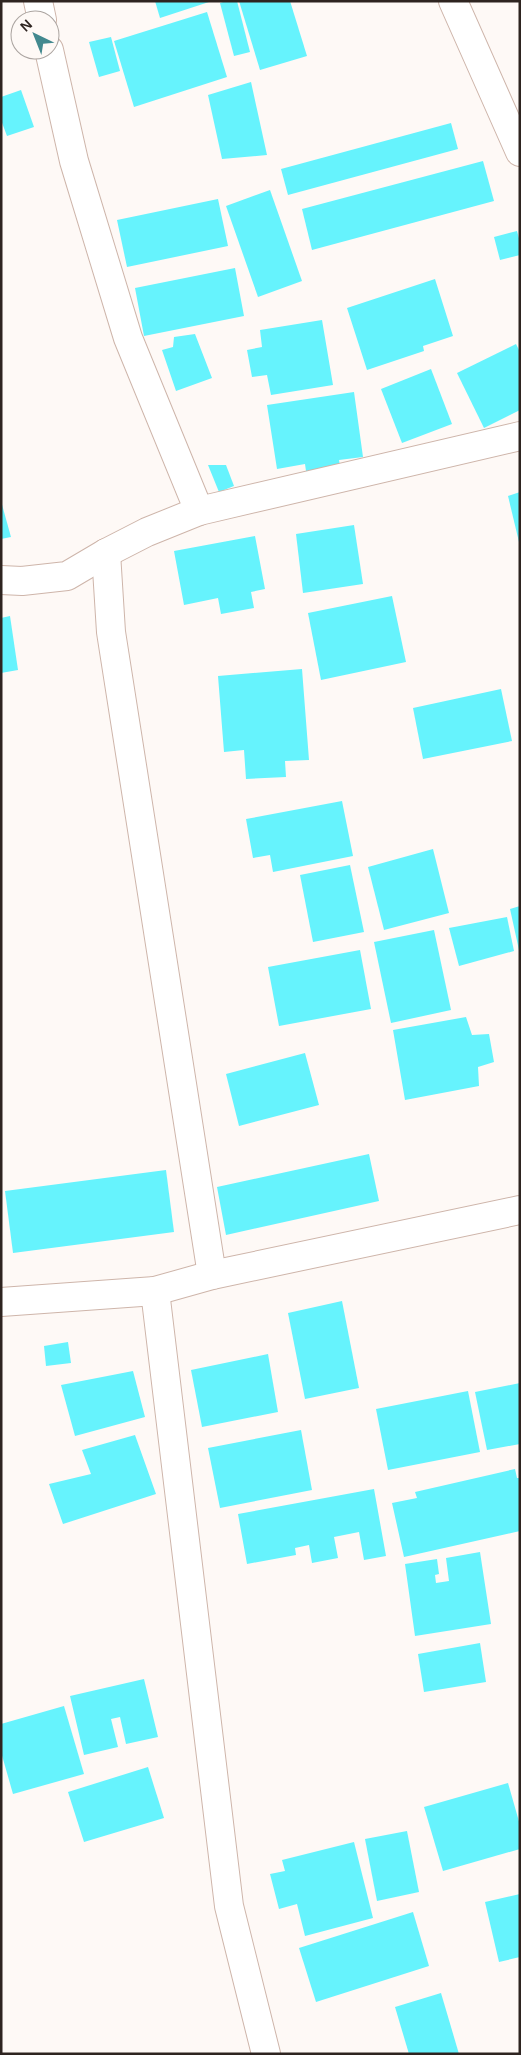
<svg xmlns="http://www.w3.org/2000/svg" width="521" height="2055" font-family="Arial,sans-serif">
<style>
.building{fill:#66f3fd}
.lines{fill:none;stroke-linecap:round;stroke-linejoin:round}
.minor-casing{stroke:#ceb5aa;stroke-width:30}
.tertiary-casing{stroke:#ceb5aa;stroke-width:30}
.minor{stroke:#fff;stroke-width:28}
.tertiary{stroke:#fff;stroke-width:28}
</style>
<rect width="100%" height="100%" fill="#fef9f6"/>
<!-- building -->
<g class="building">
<polygon points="155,1 209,1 209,2 160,18"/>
<polygon points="226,1 237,1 250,52 234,56 220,3"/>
<polygon points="239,1 290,1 307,56 260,70"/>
<polygon points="207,12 227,77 134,107 114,41"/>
<polygon points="111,37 120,71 99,77 89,42"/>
<polygon points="251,82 267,155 222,159 208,95"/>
<polygon points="21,90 34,127 7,136 1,120 1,97"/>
<polygon points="451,123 458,149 288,195 281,169"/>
<polygon points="483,161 494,201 312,250 302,209"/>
<polygon points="270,190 302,281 258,297 226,206"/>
<polygon points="218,199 228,246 127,267 117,220"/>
<polygon points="517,231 520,242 520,255 500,260 494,237"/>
<polygon points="235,268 244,316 144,336 135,288"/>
<polygon points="435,279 453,336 423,346 424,351 367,370 347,308"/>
<polygon points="322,320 333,385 271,395 267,375 252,377 247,350 262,347 260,330"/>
<polygon points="195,334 212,378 176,391 162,350 173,347 174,337"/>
<polygon points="516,344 520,352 520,410 484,428 457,373"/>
<polygon points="431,369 452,424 402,443 381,389"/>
<polygon points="354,392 363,457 339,460 341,472 307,478 305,464 277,469 267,405"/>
<polygon points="208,465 226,465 234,486 219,492"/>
<polygon points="520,492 520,542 519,542 508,496"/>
<polygon points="1,501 11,537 1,539"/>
<polygon points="354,525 363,584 303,593 296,534"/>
<polygon points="255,536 265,589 251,592 254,608 221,614 218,598 184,605 174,551"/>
<polygon points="392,596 406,662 321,680 308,613"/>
<polygon points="10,616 18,670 1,673 1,618"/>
<polygon points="302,669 309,760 285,761 286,777 246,779 244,750 224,752 218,676"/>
<polygon points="501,689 512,741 423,759 413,708"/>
<polygon points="342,801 353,856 273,872 270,855 253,858 246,819"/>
<polygon points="433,849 449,913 384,930 368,867"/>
<polygon points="350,865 364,932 313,942 300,875"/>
<polygon points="520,906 520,950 519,950 510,909"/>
<polygon points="507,917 514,951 459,966 449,928"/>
<polygon points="434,930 451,1010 391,1023 374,942"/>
<polygon points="360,950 371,1009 279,1026 268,967"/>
<polygon points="466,1017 472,1035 489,1034 494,1062 478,1067 479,1086 405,1100 393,1030"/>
<polygon points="305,1053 319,1105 239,1126 226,1074"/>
<polygon points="369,1154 379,1201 226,1235 217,1187"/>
<polygon points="166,1170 174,1232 13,1253 5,1191"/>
<polygon points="342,1301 359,1388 305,1399 288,1313"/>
<polygon points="68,1342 71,1363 46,1366 44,1346"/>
<polygon points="268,1354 278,1412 202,1427 191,1370"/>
<polygon points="133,1371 145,1417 75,1436 61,1385"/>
<polygon points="520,1383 520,1444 487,1450 475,1392"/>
<polygon points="468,1391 480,1452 388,1470 376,1409"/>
<polygon points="301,1430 312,1490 220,1508 208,1448"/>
<polygon points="135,1435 156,1494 63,1524 49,1484 91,1474 82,1450"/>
<polygon points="515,1469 517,1478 520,1478 520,1531 404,1557 392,1503 417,1498 415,1492"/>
<polygon points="374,1489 386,1556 364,1560 359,1532 334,1537 338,1558 312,1563 309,1545 295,1548 296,1555 247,1564 238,1514"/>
<polygon points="480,1552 491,1624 415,1636 405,1564 437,1559 439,1574 435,1575 436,1583 449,1581 446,1558"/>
<polygon points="480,1643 486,1682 424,1692 418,1654"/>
<polygon points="144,1679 158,1737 126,1744 120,1717 111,1719 118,1747 84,1755 70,1696"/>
<polygon points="64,1706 84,1774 13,1794 1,1752 1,1724"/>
<polygon points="148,1767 164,1818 84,1842 68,1792"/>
<polygon points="508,1783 520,1825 520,1849 443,1871 424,1807"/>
<polygon points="407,1831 419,1892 377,1901 365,1839"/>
<polygon points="354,1842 373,1918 305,1936 297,1904 279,1909 270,1874 285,1871 282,1860"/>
<polygon points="520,1894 520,1957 499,1962 485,1902"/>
<polygon points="413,1912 429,1966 316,2002 299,1948"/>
<polygon points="441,1993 459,2054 409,2054 395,2007"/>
</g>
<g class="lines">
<defs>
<g id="minor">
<polyline points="38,1 42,20"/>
<polyline points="49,50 74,161 128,338 199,511"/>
<polyline points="106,553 111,632 212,1275"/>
<polyline points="1,580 22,581 67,576 106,553 147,532 199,511 520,436"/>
<polyline points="155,1291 229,1906 266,2054"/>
<polyline points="1,1302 155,1291 212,1275 520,1210"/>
</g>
<polyline id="tertiary" points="453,1 520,152"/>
</defs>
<!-- minor casing -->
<use href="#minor" class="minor-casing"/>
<!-- tertiary casing -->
<use href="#tertiary" class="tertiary-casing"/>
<!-- minor -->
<use href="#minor" class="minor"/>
<!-- tertiary -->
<use href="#tertiary" class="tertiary"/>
</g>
<!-- border -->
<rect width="521" height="2055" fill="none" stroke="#2e2420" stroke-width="5"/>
<!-- north arrow -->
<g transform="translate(35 35) rotate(317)"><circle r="24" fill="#fef9f6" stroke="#aba4a0"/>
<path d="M0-4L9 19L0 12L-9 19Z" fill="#42898f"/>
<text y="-8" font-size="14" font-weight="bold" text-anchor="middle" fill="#2e2420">N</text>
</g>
</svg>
